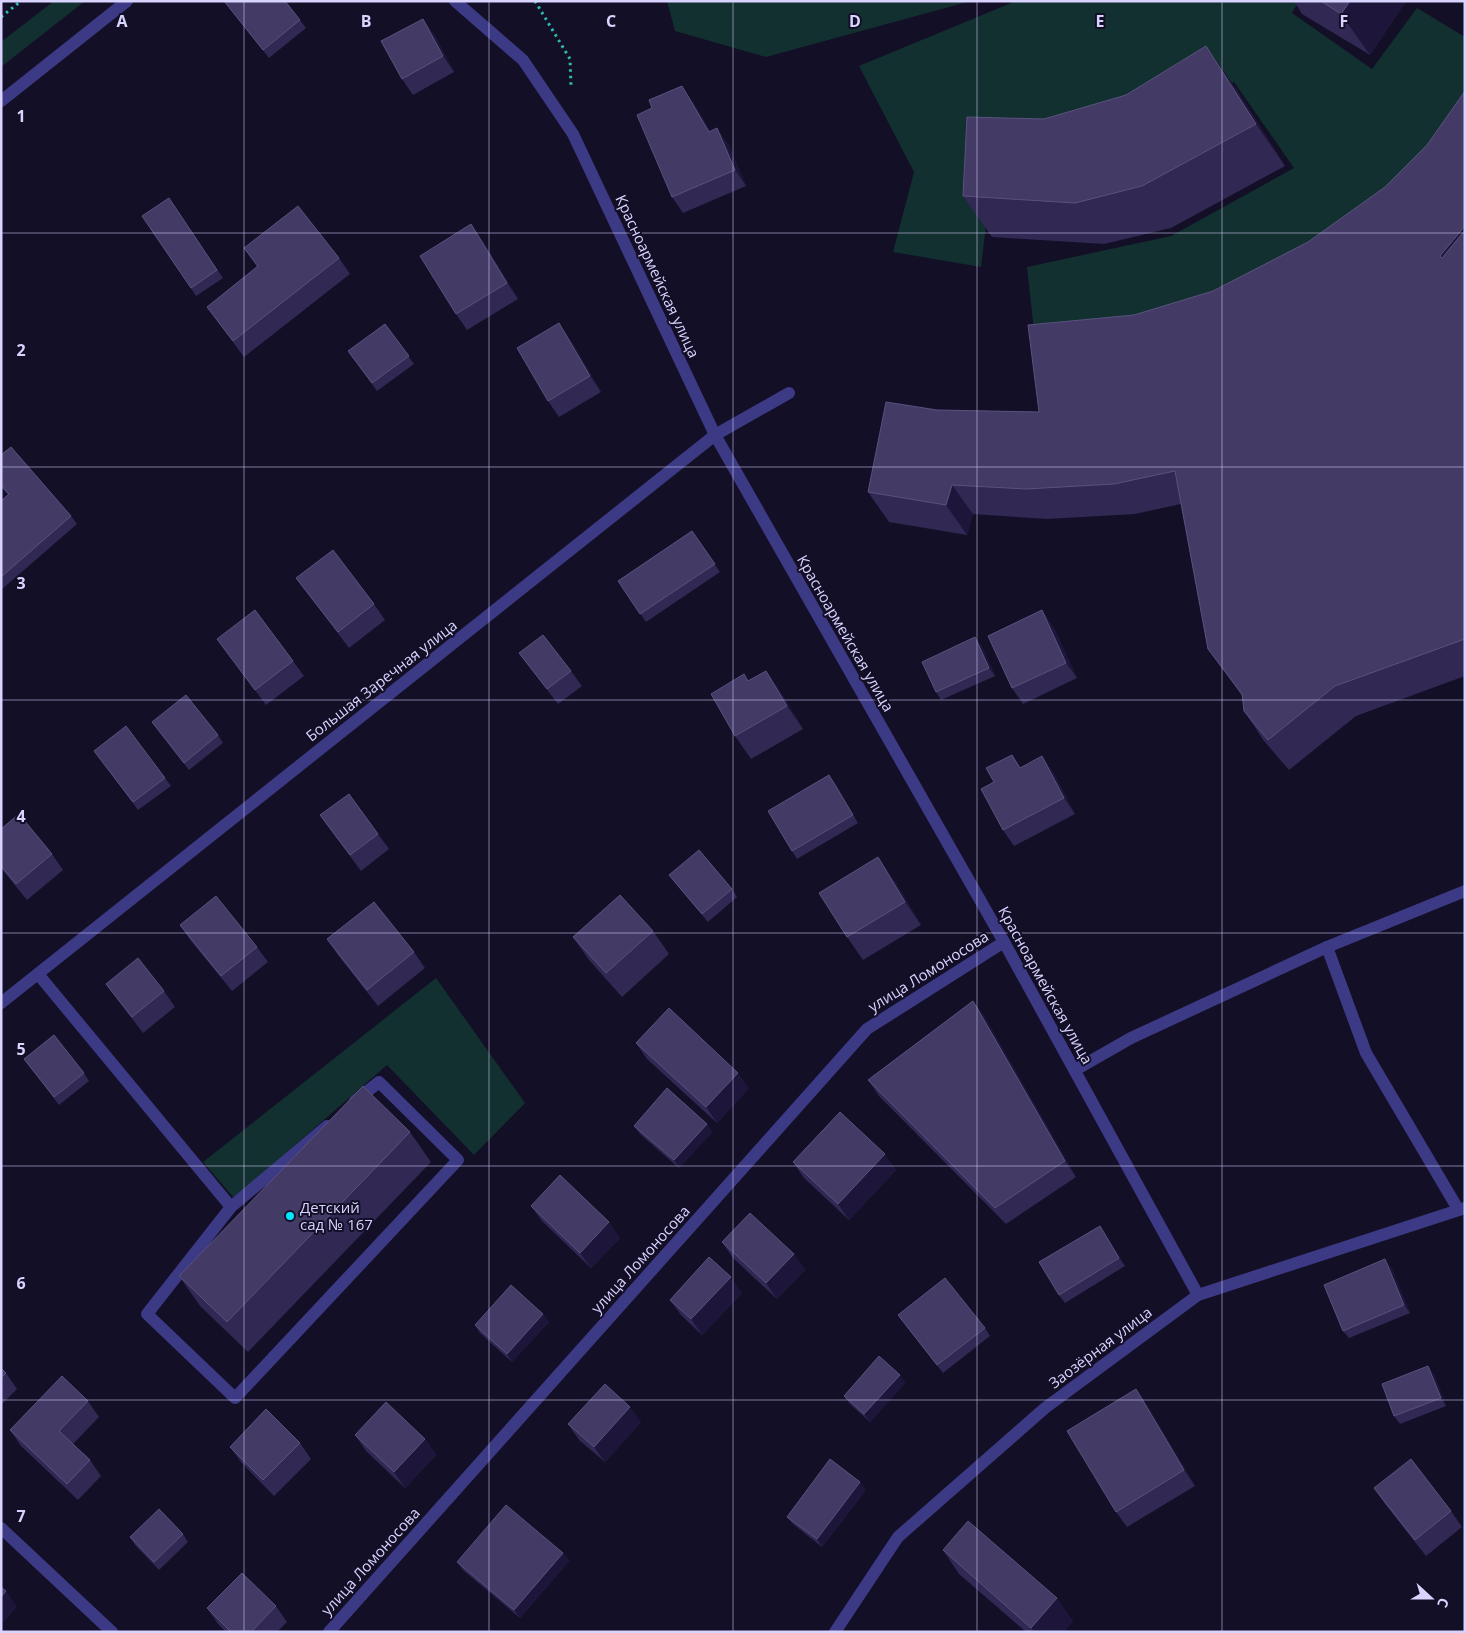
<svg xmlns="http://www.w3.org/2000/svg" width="1466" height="1633" font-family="'Open Sans',sans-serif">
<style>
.green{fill:#12302f}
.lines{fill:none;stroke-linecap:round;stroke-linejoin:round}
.path{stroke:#2fb8b0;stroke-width:3;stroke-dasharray:2.5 4;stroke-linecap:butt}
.lane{stroke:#3d3a85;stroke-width:12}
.street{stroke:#3d3a85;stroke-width:12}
.wall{fill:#312854}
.shaded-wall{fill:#1d163a}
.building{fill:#433a66;stroke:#5a527e}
.grid{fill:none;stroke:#d9d4ff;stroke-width:1;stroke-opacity:0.55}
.poi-dot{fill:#00e5ff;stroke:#130f26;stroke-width:2}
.labels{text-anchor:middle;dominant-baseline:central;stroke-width:4;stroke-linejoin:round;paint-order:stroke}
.street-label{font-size:15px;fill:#d9d4ff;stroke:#130f26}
.poi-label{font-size:15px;fill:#d9d4ff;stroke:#130f26;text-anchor:start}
.grid-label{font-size:16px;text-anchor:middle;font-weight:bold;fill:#d9d4ff;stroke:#130f26;stroke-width:4;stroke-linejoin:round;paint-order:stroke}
</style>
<rect width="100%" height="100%" fill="#130f26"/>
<!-- green -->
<g class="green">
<polygon points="54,1 85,1 1,67 1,42"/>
<polygon points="667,1 971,1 766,57 675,31"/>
<polygon points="1016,1 1299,1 1292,13 1372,69 1417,8 1465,37 1465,135 1419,195 1156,326 1035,340 1027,267 1171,236 1294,168 1234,82 1153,130 995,150 981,267 893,252 914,172 859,66"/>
<polygon points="436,978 525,1103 474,1155 387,1065 234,1198 203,1162"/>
</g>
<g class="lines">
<!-- path -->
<g class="path">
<polyline points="535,1 570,59 571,86"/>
<polyline points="1,17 21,1"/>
</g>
<!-- lane -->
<g class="lane">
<polyline points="715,435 789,393"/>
<polyline points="1327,947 1366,1053 1458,1209"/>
<polyline points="38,974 231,1207 147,1314 235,1398 458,1160 379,1082 355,1101"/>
<polyline points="1075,1070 1131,1038 1327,947 1465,891"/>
<polyline points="231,1207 327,1126"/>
</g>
<!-- street -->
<g class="street">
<polyline points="455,1 523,60 573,134 715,435 1004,942 1198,1295"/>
<polyline points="1,101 127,1"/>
<polyline points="1,1003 715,435"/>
<polyline points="1,1528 112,1632"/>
<polyline points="329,1632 867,1029 1004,942"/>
<polyline points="835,1632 898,1537 1045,1408 1198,1295 1465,1208"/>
</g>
</g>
<!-- wall -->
<g class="wall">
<polygon points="224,1 300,20 306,28 269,58"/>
<polygon points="1294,1 1406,1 1370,55 1302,14"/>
<polygon points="434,34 454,72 413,95 402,79"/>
<polygon points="1235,87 1285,166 1171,228 1104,244 992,237 963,196 1044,119"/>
<polygon points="1465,91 1465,676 1356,716 1289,770 1264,741 1244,711 1242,696 1208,649 1181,504 1135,514 1047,519 973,514 967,535 889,522 868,492 937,410 1039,412 1134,315 1213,291 1308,242 1385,187 1427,145"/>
<polygon points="693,102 710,131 728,144 746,186 683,213 672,197"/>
<polygon points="169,198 223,278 196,296 142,216"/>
<polygon points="482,240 518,299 467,330 456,314"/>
<polygon points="244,248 339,258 350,274 244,357 218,322 207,307 257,267"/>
<polygon points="385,324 414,364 377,391 348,351"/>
<polygon points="570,339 601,392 559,417 548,401"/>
<polygon points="1,455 71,516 77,524 1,590 1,501 8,495 1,487"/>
<polygon points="692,531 720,572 646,622 618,581"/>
<polygon points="296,578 374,604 385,620 349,648"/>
<polygon points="1053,626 1077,678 1023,704 1012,688"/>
<polygon points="217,639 293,661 304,676 266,705"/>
<polygon points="981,645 995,676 941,700 936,692"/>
<polygon points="519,653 571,671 582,686 558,704"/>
<polygon points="766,671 782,694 803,729 751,759 735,736 749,680"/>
<polygon points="152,722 218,735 223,743 189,770"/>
<polygon points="100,759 165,778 171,786 138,810"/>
<polygon points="1021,767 1053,772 1075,814 1014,846 1003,830"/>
<polygon points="835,783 858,823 797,859 792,851"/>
<polygon points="320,815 378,834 389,849 361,871"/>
<polygon points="1,829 52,854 63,870 27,900 1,868"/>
<polygon points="669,875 732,889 737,897 708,922 675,883"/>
<polygon points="894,880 921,925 863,960 847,937"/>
<polygon points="180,925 257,947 268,962 232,991 191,941"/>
<polygon points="653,931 669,954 622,997 589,960 573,937"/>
<polygon points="327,939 414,952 425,968 378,1006 338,955"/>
<polygon points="106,984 164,991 175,1007 143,1033 117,999"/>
<polygon points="973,1001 984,1016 1076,1177 1006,1224 879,1096 868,1080"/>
<polygon points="636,1043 749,1088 717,1123 647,1059"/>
<polygon points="24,1059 84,1073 89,1081 59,1105"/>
<polygon points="707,1124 712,1132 679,1168 640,1134 634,1126"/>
<polygon points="410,1132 431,1162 248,1352 200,1306 179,1276"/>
<polygon points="793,1162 896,1170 849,1220 804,1178"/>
<polygon points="531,1206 620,1238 591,1268 542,1221"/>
<polygon points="1100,1226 1125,1266 1065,1303 1059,1295"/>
<polygon points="722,1242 794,1254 805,1270 777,1299 733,1258"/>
<polygon points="1391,1267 1410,1313 1349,1338 1343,1331"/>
<polygon points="742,1293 702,1335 681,1315 670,1300"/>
<polygon points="543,1314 549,1322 512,1362 480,1333 475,1325"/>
<polygon points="898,1315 985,1328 990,1336 943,1373"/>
<polygon points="1,1368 6,1373 17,1389 1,1405"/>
<polygon points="1434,1374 1446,1406 1400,1424 1394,1416"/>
<polygon points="900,1375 905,1383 870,1422 850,1404 844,1396"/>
<polygon points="1136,1389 1147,1405 1195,1486 1127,1527 1116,1512"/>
<polygon points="88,1401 99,1417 73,1444 90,1460 101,1476 78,1500 21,1446 10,1430"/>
<polygon points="641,1422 605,1462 579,1440 568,1424"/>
<polygon points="355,1435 425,1439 436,1455 405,1488 366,1451"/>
<polygon points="300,1443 311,1459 274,1496 241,1462 230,1447"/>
<polygon points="1374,1488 1451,1511 1462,1527 1426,1556 1385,1504"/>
<polygon points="866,1490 822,1547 793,1524 787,1517"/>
<polygon points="183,1534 188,1542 159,1570 135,1545 130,1537"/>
<polygon points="943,1550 1073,1621 1064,1632 1026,1632 959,1574"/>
<polygon points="563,1553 569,1561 520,1618 463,1570 457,1562"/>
<polygon points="276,1606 287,1622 277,1632 226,1632 218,1624 207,1608"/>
</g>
<!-- shaded-wall -->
<g class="shaded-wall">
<polygon points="1350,1 1406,1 1370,55 1341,14"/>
<polygon points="423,19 434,34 454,72 443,56"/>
<polygon points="1206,46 1235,87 1285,166 1256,124"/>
<polygon points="682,86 693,102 720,148 709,132"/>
<polygon points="717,128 728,144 746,186 735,170"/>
<polygon points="471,224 482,240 518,299 507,283"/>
<polygon points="1465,226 1465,281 1440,256"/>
<polygon points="559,323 570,339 601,392 590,376"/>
<polygon points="952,485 973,514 967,535 946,505"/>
<polygon points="1042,610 1053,626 1077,678 1066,663"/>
<polygon points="975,637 981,645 995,676 989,668"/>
<polygon points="766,671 782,694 803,729 787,706"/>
<polygon points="1042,756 1053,772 1075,814 1064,798"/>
<polygon points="829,775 835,783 858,823 853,815"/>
<polygon points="878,857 894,880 921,925 905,902"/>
<polygon points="973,1001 984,1016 1076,1177 1065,1161"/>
<polygon points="738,1073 749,1088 717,1123 706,1107"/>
<polygon points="707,1124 712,1132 679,1168 674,1160"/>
<polygon points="885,1154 896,1170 849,1220 838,1204"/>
<polygon points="609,1222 620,1238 591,1268 580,1253"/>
<polygon points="1100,1226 1125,1266 1119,1258"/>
<polygon points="794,1254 805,1270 777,1299 766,1283"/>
<polygon points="1385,1259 1391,1267 1410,1313 1404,1305"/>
<polygon points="731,1277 742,1293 702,1335 691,1319"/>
<polygon points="543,1314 549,1322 512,1362 507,1354"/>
<polygon points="1428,1366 1434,1374 1446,1406 1441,1398"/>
<polygon points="900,1375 905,1383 870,1422 864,1414"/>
<polygon points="1136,1389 1147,1405 1195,1486 1184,1470"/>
<polygon points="630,1407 641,1422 605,1462 594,1447"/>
<polygon points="425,1439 436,1455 405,1488 394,1472"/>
<polygon points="860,1482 866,1490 822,1547 817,1539"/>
<polygon points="563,1553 569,1561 520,1618 514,1610"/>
<polygon points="6,1591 17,1607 1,1625 1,1597"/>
<polygon points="1057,1598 1073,1621 1064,1632 1034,1632 1031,1628"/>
</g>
<!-- building -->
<g class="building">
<polygon points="224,1 285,1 300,20 263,50"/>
<polygon points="1321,1 1350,1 1341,14"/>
<polygon points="423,19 443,56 402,79 381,41"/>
<polygon points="1206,46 1256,124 1142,186 1075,203 963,196 967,117 1044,119 1126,95"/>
<polygon points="682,86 709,132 717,128 735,170 672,197 637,115 652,108 649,100"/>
<polygon points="1465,91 1465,226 1440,256 1442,258 1465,230 1465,639 1335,686 1268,740 1244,711 1242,694 1208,649 1175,471 1114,484 1026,489 952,485 946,505 868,492 886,402 937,410 1039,412 1028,325 1134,315 1213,291 1308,242 1385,187 1427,145"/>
<polygon points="169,198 217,270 191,288 142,216"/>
<polygon points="298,206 339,258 233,341 207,307 258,266 244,248"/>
<polygon points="471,224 507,283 456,314 420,256"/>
<polygon points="559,323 590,376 548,401 517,348"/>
<polygon points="385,324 409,356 372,383 348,351"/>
<polygon points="11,447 71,516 1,577 1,501 9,494 1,485 1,455"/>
<polygon points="692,531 715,564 640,614 618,581"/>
<polygon points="333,550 374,604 338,632 296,578"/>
<polygon points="255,610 293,661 255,690 217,639"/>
<polygon points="1042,610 1066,663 1012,688 988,636"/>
<polygon points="543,635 571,671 547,689 519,653"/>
<polygon points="975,637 989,668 936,692 922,662"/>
<polygon points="766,671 787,706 735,736 711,694 744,674 748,681"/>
<polygon points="186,695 218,735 184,763 152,722"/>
<polygon points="126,726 165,778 133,802 94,751"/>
<polygon points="1012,755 1020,768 1042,756 1064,798 1003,830 981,789 994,782 986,768"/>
<polygon points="829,775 853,815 792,851 768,811"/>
<polygon points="349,794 378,834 350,855 320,815"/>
<polygon points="19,814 52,854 16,884 1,866 1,829"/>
<polygon points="699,850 732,889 702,914 669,875"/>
<polygon points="878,857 905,902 847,937 819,893"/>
<polygon points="620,895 653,931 606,973 573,937"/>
<polygon points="216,896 257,947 221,976 180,925"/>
<polygon points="374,902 414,952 367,990 327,939"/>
<polygon points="138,958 164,991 132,1017 106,984"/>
<polygon points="973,1001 1065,1161 995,1208 868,1080"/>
<polygon points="669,1008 738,1073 706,1107 636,1043"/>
<polygon points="54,1035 84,1073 54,1097 24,1059"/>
<polygon points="363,1086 410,1132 227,1322 179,1276"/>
<polygon points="667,1088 707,1124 674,1160 634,1126"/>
<polygon points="840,1112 885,1154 838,1204 793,1162"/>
<polygon points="560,1175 609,1222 580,1253 531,1206"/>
<polygon points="750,1213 794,1254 766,1283 722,1242"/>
<polygon points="1100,1226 1119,1258 1059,1295 1039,1262"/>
<polygon points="709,1257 731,1277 691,1319 670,1300"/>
<polygon points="1385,1259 1404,1305 1343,1331 1324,1285"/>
<polygon points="945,1278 985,1328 937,1365 898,1315"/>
<polygon points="511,1285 543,1314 507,1354 475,1325"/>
<polygon points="879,1356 900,1375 864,1414 844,1396"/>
<polygon points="1428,1366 1441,1398 1394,1416 1382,1384"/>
<polygon points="1,1368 6,1373 1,1378"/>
<polygon points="62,1376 88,1401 59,1431 90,1460 67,1484 10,1430"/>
<polygon points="605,1384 630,1407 594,1447 568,1424"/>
<polygon points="1136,1389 1184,1470 1116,1512 1067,1431"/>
<polygon points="386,1402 425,1439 394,1472 355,1435"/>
<polygon points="266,1409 300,1443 263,1480 230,1447"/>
<polygon points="830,1459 860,1482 817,1539 787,1517"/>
<polygon points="1411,1459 1451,1511 1415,1540 1374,1488"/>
<polygon points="506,1505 563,1553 514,1610 457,1562"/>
<polygon points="159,1509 183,1534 154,1562 130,1537"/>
<polygon points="968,1521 1057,1598 1031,1628 943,1550"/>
<polygon points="242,1573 276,1606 251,1632 231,1632 207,1608"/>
<polygon points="1,1587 6,1591 1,1597"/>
</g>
<!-- grid -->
<path class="grid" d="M244 1V1632M489 1V1632M733 1V1632M977 1V1632M1222 1V1632M1 233H1465M1 467H1465M1 700H1465M1 933H1465M1 1166H1465M1 1400H1465"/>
<!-- markers -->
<circle class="poi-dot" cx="290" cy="1216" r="5"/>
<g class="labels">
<!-- street labels -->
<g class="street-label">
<text transform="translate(658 276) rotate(65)">Красноармейская улица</text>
<text transform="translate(846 633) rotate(60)">Красноармейская улица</text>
<text transform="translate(381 680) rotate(-38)">Большая Заречная улица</text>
<text transform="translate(928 971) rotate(-32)">улица Ломоносова</text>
<text transform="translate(1046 985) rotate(61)">Красноармейская улица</text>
<text transform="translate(640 1259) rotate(-48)">улица Ломоносова</text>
<text transform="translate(1100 1347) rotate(-37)">Заозёрная улица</text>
<text transform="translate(370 1561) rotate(-48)">улица Ломоносова</text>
</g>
<!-- poi labels -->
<g class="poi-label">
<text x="300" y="1207">Детский<tspan x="300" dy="17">сад № 167</tspan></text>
</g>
</g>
<g class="grid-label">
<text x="122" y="27">A</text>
<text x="366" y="27">B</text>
<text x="611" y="27">C</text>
<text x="855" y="27">D</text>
<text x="1100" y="27">E</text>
<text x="1344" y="27">F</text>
<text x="21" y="122">1</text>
<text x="21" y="356">2</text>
<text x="21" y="589">3</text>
<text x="21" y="822">4</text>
<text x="21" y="1055">5</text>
<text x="21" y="1289">6</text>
<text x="21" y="1522">7</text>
</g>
<!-- border -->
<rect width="1466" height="1633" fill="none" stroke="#d9d4ff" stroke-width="5"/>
<!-- north arrow -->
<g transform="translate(1431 1598) rotate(111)" stroke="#130f26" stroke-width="4" paint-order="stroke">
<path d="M0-4L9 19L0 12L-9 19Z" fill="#d9d4ff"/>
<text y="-8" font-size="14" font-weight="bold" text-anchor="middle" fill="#d9d4ff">С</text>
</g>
</svg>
